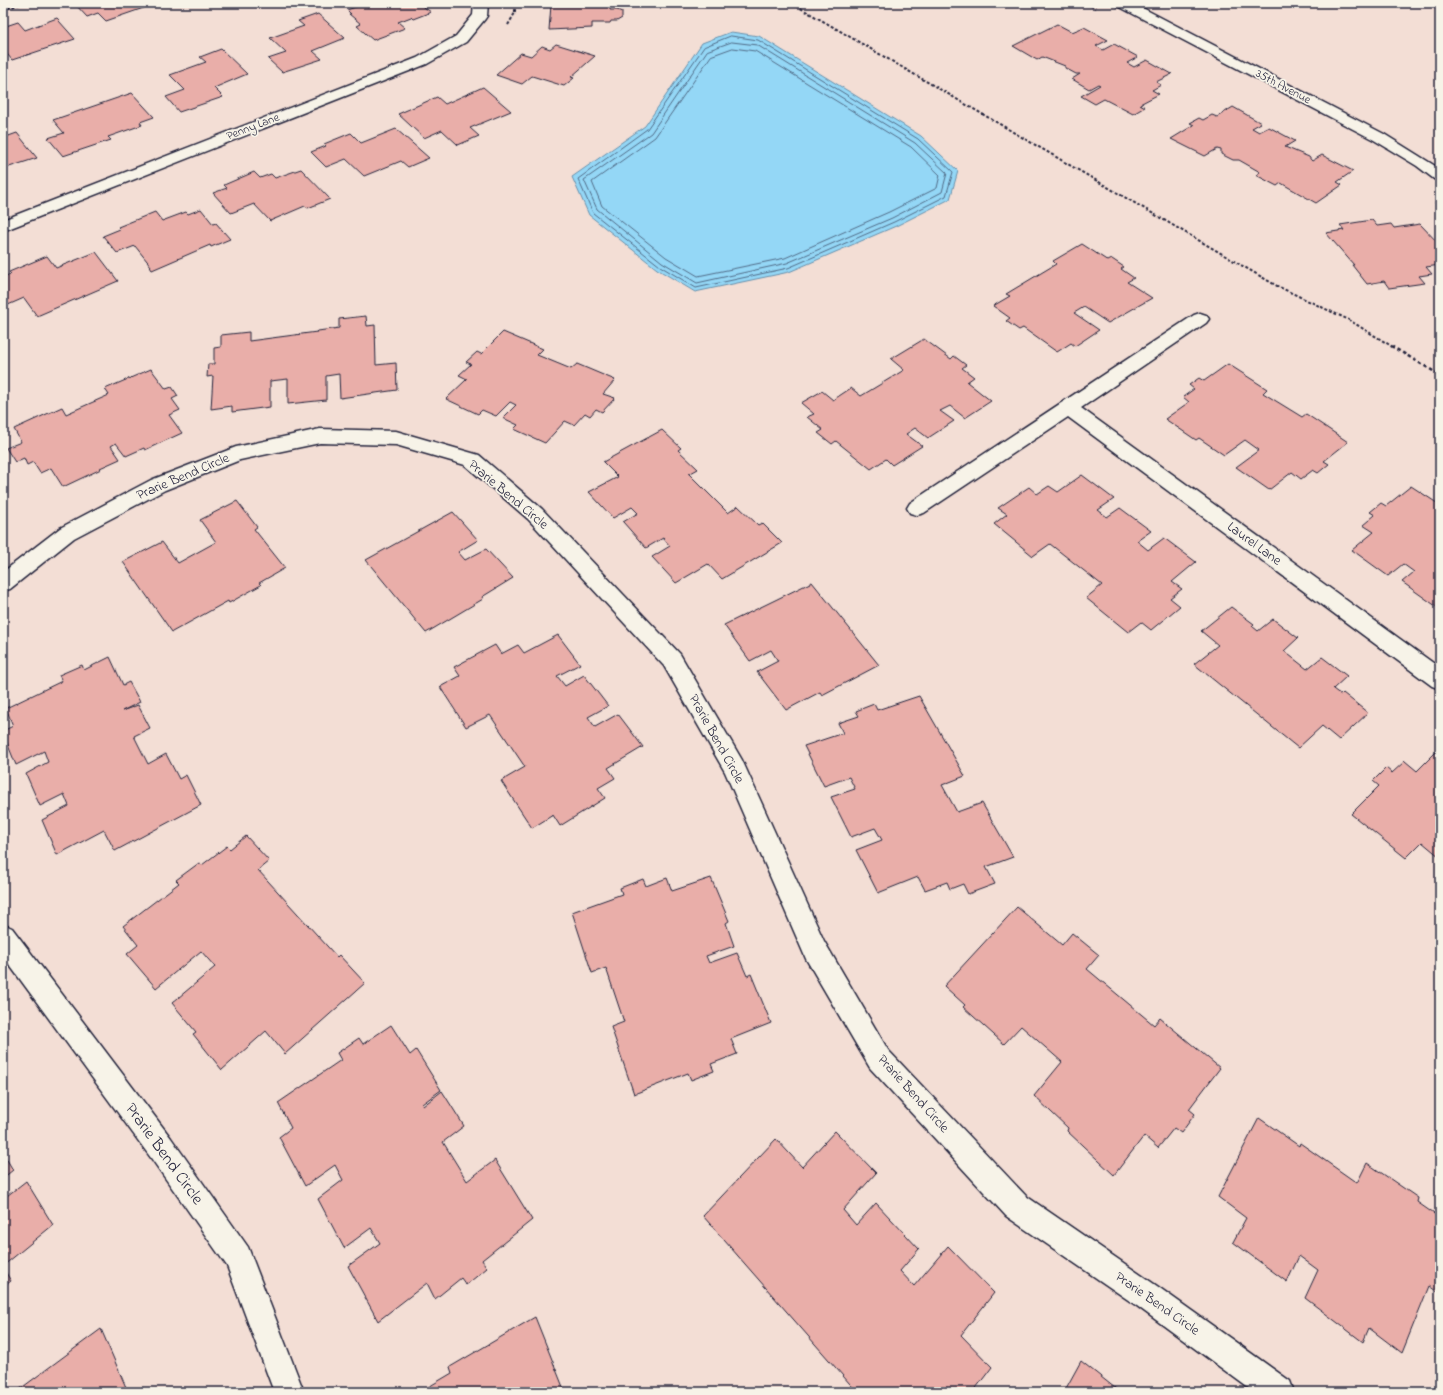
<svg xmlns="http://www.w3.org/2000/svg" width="1443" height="1395" font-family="'Indie Flower',sans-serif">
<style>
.water{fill:#94d7f6;stroke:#668fab}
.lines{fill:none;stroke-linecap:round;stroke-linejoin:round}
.shore{stroke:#506a86;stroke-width:1}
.building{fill:#e9aea9;stroke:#22223b}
.street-casing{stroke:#22223b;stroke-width:3}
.path-far1{stroke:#22223b;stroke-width:2;stroke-dasharray:3 2;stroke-linecap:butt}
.path{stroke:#22223b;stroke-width:2.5;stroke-dasharray:3.5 3;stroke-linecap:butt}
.street{fill:#f7f3e8;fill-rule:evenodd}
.labels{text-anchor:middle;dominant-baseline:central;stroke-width:3.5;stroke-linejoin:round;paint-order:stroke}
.far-street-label{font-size:12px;fill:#22223b;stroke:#f7f3e8}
.street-label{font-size:14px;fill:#22223b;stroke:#f7f3e8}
.near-street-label{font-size:17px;fill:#22223b;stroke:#f7f3e8}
</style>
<rect width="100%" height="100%" fill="#f3ded5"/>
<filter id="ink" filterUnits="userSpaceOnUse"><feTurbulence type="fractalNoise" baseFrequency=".025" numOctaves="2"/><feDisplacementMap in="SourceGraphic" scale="8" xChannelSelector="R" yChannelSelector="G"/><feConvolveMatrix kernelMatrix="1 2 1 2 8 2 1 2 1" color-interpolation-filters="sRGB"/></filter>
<g filter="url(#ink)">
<!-- water -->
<polygon class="water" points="731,32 759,36 921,136 958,171 950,199 896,226 789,272 695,292 657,269 589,215 572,177 645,126 702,43"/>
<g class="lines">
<!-- shore -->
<g class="shore">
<polygon points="731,36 758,40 918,139 953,172 946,196 894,222 788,268 696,288 660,266 593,213 578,179 647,129 704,47"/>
<polygon points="732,42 757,45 915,143 947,173 942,192 892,218 787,263 697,283 662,262 597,209 584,180 651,133 707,51"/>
<polygon points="733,48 755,51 911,147 940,175 937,188 889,212 785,258 698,276 666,257 602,206 592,182 655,137 711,56"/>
</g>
</g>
<!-- building -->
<g class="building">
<polygon points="79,3 158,3 106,21 98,13 87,17 75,4"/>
<polygon points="379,3 418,3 431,12 413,19 411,17 398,22 405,28 373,40 357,26 361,24 349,14 351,14 347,10 364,4 367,7"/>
<polygon points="561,3 610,3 610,10 617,10 622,12 622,18 617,21 611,21 610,23 592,23 592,28 549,30 551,5 561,5"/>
<polygon points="318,14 345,38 313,51 322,59 282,72 268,59 286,53 270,38 304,26 298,21"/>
<polygon points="57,18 60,21 59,21 75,39 12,60 3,49 3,27 18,22 25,30"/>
<polygon points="1057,24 1072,32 1084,27 1108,40 1096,46 1103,50 1114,44 1138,57 1127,63 1134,67 1147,60 1172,74 1156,82 1161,85 1152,90 1159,94 1140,104 1145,107 1133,114 1104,99 1095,104 1081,96 1100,85 1098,84 1089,89 1072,79 1080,74 1076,74 1065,68 1065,66 1042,57 1037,60 1013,46"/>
<polygon points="556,44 595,56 571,77 574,78 564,86 532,76 522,84 496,75 521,53 531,56 542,46 550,49"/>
<polygon points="221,49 247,74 214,88 223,97 179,112 166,97 185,90 170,75 206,62 200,57"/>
<polygon points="483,87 511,111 470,128 479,136 458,145 442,130 424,138 398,114 437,97 445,104"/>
<polygon points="132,93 154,117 140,122 142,125 108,137 111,140 63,156 48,138 64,133 53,120"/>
<polygon points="1233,107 1261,123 1252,128 1259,132 1269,127 1295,141 1285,147 1309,157 1311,160 1312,161 1322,155 1353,171 1337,182 1342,185 1316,203 1281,183 1277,186 1256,175 1260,172 1239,160 1233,160 1221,154 1221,150 1217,149 1205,156 1171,139 1194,125 1190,123 1199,118 1203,120 1212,115 1217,117"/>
<polygon points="396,129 429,158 408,167 401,161 364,176 346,159 326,167 311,152 326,146 324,144 351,133 361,143"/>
<polygon points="17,133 37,158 3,169 3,138"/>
<polygon points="301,169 330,199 308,208 305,206 270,221 254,204 231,213 213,193 227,188 224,185 254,172 260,178 271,174 275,178"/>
<polygon points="201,209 213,224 216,223 230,239 211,247 210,245 152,270 150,267 151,266 135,246 117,253 103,236 120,229 118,227 155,212 162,221 186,212 188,214"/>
<polygon points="1372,220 1377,226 1391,224 1394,228 1420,224 1440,245 1440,265 1426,267 1432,274 1419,276 1425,283 1389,288 1384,281 1367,284 1352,265 1354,265 1326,233 1344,230 1340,225"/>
<polygon points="1082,244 1108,261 1112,259 1124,267 1121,269 1134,278 1127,282 1152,298 1108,323 1084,307 1074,313 1099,330 1075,346 1071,343 1057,352 1023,328 1019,330 1006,321 1010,318 993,306 1010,296 1006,294 1056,264 1053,261"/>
<polygon points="96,252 118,281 37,316 24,298 8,305 3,297 3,277 11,274 9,272 47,256 56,268"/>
<polygon points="366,316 367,326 375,325 376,365 396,363 397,390 340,398 339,374 326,376 326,400 288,404 288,379 270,381 270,407 232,412 232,406 211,409 213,376 207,377 208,364 214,364 214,348 221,347 221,335 249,332 249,341 317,332 318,331 339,328 339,319"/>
<polygon points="503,332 543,349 537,355 571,369 577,364 615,380 603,394 615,398 602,412 596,409 590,416 585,413 574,425 565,421 545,443 514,429 518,425 503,418 516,405 510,402 496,416 482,410 478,414 446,399 467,379 459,375 471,364 466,362 477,352 481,354"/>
<polygon points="924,339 951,359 954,356 966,365 962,368 974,377 967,382 991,401 965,418 950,406 940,411 954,421 928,438 915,428 906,434 922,446 892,465 886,459 871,469 836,441 832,444 818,433 823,430 807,417 814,414 801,403 822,391 833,400 851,388 861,396 904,370 891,359"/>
<polygon points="1228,364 1267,389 1263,393 1302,417 1306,414 1348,442 1324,461 1329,464 1318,473 1313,470 1301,479 1292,472 1269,490 1236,467 1259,450 1245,440 1224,455 1199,438 1196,440 1165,419 1189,402 1183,397 1194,389 1189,385 1199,378 1204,381"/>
<polygon points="151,369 166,389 172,387 178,396 172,399 180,410 169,415 182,433 145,450 144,448 126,456 116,443 111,446 120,459 100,468 101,469 63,487 51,468 40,473 33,462 27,465 24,458 15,462 6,448 21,442 14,429 62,407 66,414 109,395 105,389"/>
<polygon points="662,430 681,448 678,450 698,469 689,474 728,513 738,506 758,525 762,523 782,543 722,579 708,564 676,583 652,557 670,546 663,538 646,548 623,522 638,513 632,507 613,518 589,492 618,477 603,462"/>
<polygon points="1082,475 1114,499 1098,510 1107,517 1120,508 1151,531 1137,541 1148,550 1164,538 1196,562 1172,582 1182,589 1170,598 1180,606 1151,630 1141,622 1128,632 1086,598 1102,585 1050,544 1033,556 994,524 1007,514 998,508 1029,487 1037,494 1049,486 1058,492"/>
<polygon points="1411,486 1440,505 1440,609 1402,582 1414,572 1403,564 1388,576 1352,550 1374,532 1363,525 1375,515 1370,512 1381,503 1386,506"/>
<polygon points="237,501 257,527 254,529 285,568 259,583 261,585 229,603 228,601 172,632 123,562 162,542 178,563 216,542 200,520"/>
<polygon points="453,512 478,540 458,552 465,560 486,549 513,578 482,597 483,599 426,633 366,560"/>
<polygon points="812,582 879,665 822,695 820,692 786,710 757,672 778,661 771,650 750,661 724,625"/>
<polygon points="1231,607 1254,624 1252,626 1258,631 1273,619 1298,638 1284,651 1307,669 1322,657 1347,676 1333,689 1341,695 1343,693 1368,713 1339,740 1322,726 1298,748 1194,664 1218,645 1201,631"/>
<polygon points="558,635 580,664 557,676 565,686 584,675 608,706 588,717 595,727 618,714 643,747 608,768 615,778 598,788 605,798 560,826 553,815 532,828 501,781 525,767 490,715 466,727 440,687 460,676 454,667 495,645 501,654 518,645 524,653"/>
<polygon points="110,657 123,685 129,682 140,702 122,711 138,705 150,728 134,736 148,764 166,754 179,779 186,775 201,805 115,851 104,830 57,855 42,820 69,806 64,794 40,806 26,774 48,762 44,751 16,765 3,733 3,731 13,726 6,708 62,681 59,675 82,665 84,670"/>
<polygon points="919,696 965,776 942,785 957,812 982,803 1013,857 986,867 995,884 968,894 963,884 950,889 947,882 925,890 918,877 878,893 856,850 882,840 875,828 851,837 831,797 855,789 849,777 824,786 804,746 843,733 838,723 859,716 856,711 874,704 877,710"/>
<polygon points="1440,748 1440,857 1422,842 1406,858 1351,814 1379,786 1373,781 1386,768 1392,773 1405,761 1417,771"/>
<polygon points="246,836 269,861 258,870 337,957 339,955 365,983 285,1054 266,1031 222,1070 193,1034 196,1032 172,1003 215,967 201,951 156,988 127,954 138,945 123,926 179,883 176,880 199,863 202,865 227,846 230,849"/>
<polygon points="667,878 672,891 711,878 729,921 726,923 734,946 706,956 709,963 737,953 747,976 751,974 771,1023 731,1039 737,1054 711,1064 714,1071 691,1080 688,1073 634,1094 611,1027 624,1022 606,968 592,973 572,912 622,894 620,888 643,879 646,886"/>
<polygon points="1017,907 1062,945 1072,933 1099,955 1087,969 1154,1025 1160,1018 1220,1068 1189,1109 1195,1114 1181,1133 1174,1128 1158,1148 1144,1136 1114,1175 1067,1131 1068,1128 1034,1096 1062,1062 1021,1026 1004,1044 963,1007 965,1005 944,986"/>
<polygon points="391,1025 410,1055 416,1050 441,1090 422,1104 423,1106 442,1091 464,1126 443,1142 467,1181 495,1160 532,1220 482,1260 487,1268 466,1285 461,1278 435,1299 427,1283 378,1321 348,1266 380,1243 371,1228 344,1248 318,1199 343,1180 335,1165 305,1186 279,1137 291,1128 278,1103 341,1060 337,1053 359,1038 363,1044"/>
<polygon points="1259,1118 1299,1146 1300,1143 1357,1183 1367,1163 1418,1198 1417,1202 1440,1218 1440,1290 1439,1293 1429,1286 1402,1353 1369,1328 1363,1342 1305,1298 1318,1270 1299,1256 1287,1282 1233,1242 1246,1218 1218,1197"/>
<polygon points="835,1131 876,1173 843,1210 856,1225 876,1203 919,1249 900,1271 914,1286 948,1246 994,1293 961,1335 992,1367 973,1392 857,1392 703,1216 776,1139 802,1167"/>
<polygon points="3,1153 13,1170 3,1178"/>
<polygon points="26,1181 53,1225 3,1266 3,1199"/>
<polygon points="3,1268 11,1281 3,1287"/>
<polygon points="535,1317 565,1392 420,1392 452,1373 450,1367"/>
<polygon points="101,1329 128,1392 16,1392"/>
<polygon points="1081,1361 1120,1392 1064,1392"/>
</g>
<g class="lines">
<defs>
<g id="street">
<polygon points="474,3 488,3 487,16 485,19 466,42 427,64 3,231 3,220 417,58 456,36 473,15"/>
<polygon points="1116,3 1133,3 1384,134 1440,169 1440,181 1434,179 1417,166 1374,140 1118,6"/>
<polygon points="1200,313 1206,315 1209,319 1206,323 1081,408 1440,668 1440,689 1432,686 1068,417 924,513 917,515 910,513 907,508 910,503 1194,315"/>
<polygon points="320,429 396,431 479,455 542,509 680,654 742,760 824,941 888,1050 1026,1196 1157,1286 1290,1381 1294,1392 1254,1392 1137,1306 1006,1216 870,1068 806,959 725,772 664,666 528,519 465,465 396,445 320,443 240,460 165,490 74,538 10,589 3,591 3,572 60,528 151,480 236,447"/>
<polygon points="3,924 12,928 171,1138 248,1247 304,1392 274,1392 227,1266 151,1158 3,956"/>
</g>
</defs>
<!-- street casing -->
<use href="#street" class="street-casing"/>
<!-- path-far1 -->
<g class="path-far1">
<polyline points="792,3 1277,286 1349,320 1393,347"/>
<polyline points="1086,3 1096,8"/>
<polyline points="3,10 23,3"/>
<polyline points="508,25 515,13 515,3"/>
<polyline points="1435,202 1440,206"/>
</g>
<!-- path -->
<polyline class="path" points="1391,346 1440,375"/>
<!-- street -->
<use href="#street" class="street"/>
</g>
</g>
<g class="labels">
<!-- far-street labels -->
<g class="far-street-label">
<text transform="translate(1283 87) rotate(28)">35th Avenue</text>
<text transform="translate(253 127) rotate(-21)">Penny Lane</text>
</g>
<!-- street labels -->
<g class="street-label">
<text transform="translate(183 477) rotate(-23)">Prarie Bend Circle</text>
<text transform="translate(508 495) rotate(40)">Prarie Bend Circle</text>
<text transform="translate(1254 544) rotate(36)">Laurel Lane</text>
<text transform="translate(716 739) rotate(61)">Prarie Bend Circle</text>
<text transform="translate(913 1094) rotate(48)">Prarie Bend Circle</text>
<text transform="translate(1157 1304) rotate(35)">Prarie Bend Circle</text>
</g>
<!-- near-street labels -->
<g class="near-street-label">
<text transform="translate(164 1154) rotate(54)">Prarie Bend Circle</text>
</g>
</g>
<!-- margin -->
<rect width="1443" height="1395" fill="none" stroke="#f7f3e8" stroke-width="16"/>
<rect x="8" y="8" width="1427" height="1379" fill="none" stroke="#22223b" stroke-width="1.5" filter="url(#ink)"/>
</svg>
